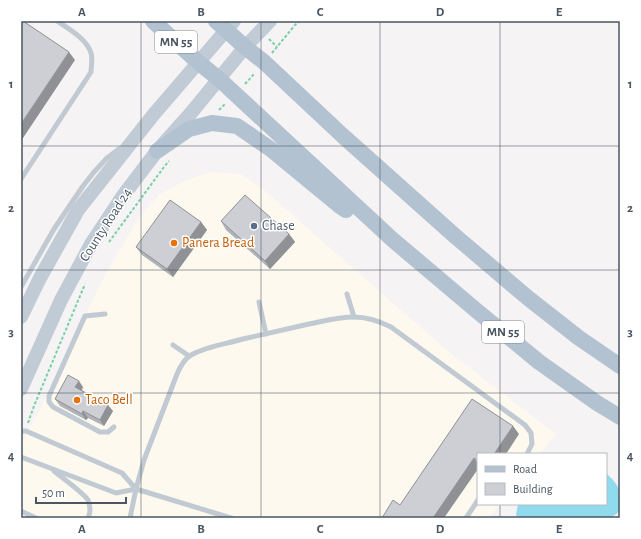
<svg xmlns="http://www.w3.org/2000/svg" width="641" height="539" font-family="'Alegreya Sans',sans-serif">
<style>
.commercial{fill:#fdf9ef}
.water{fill:#90daee}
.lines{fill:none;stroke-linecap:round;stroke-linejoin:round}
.path{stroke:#7ad0a6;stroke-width:2;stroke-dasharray:3 2;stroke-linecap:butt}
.lane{stroke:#c1cad2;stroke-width:5}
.secondary{stroke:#c1cbd6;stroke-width:14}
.primary{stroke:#b3c2d1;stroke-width:16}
.wall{fill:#b0b2b7}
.shaded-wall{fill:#909195}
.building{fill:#cdcfd5;stroke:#909195}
.grid{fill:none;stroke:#4a5661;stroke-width:1;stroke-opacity:0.55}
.service-dot{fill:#5c6f8a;stroke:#fff;stroke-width:1.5}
.food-dot{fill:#e8710a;stroke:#fff;stroke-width:1.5}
.labels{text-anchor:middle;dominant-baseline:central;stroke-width:3;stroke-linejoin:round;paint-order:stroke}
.shield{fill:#fff;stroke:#808990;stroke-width:1}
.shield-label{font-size:13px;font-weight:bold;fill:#4a5661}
.street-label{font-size:14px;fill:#4a5661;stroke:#fff}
.service-label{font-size:14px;fill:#4e5e75;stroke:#fff;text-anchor:start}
.food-label{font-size:14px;fill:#c56008;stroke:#fff;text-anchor:start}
.neatline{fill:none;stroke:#4a5661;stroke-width:1.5}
.grid-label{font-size:13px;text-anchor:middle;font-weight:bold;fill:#4a5661}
</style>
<rect width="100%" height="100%" fill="#f5f3f3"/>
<!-- commercial -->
<polygon class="commercial" points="211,172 241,174 263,189 450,353 556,434 540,454 478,454 478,504 500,504 489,518 21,518 21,444 38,413 104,277 140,216 160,194 187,180"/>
<!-- water -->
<path class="water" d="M606 473C622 488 620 491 620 511L612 517 607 518H518L516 515 518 504H606Z"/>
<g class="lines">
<!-- path -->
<g class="path">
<polyline points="269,39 277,47"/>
<polyline points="272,53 295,25 300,21"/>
<polyline points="245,84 255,73"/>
<polyline points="219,110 226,103"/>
<polyline points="109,242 164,167 169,161"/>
<polyline points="28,423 34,406 85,284"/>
</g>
<!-- lane -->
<g class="lane">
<path d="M21 179 91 72C91 66 93 59 91 53 87 39 69 29 57 21"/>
<polyline points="21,287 54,229 83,186 94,172 107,158 119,149"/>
<polyline points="347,294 354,317"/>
<polyline points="259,302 266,334"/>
<polyline points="105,314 85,316 49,396 49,402 53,407 100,432 108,432 114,427"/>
<polyline points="173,345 189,356"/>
<polyline points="21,431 26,431 122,473 136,489"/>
<polyline points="21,457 116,493 136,489 231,518"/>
<path d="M54 471C60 476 85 494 88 500 90 505 91 512 88 518"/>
<polyline points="21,511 36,518"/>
<path d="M130 518 136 489 144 460 177 374C180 367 184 359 191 355 207 346 226 344 243 339 265 334 287 329 309 324 324 321 338 317 354 317 367 317 379 321 391 327L525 425 531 433 532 444 527 454"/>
<polyline points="466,518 478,500"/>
</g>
<!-- secondary -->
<g class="secondary">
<polyline points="21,317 40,278 78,210 154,114 234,21"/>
<polyline points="21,389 61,300 91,244 122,197 157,151 191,113 245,47 270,21"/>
</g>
<!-- primary -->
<g class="primary">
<polyline points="153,21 198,62 219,79 393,240 477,311 539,362 597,403 620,417"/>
<polyline points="216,21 245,47 264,62 343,136 455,236 528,298 579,338 620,366"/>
<polyline points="157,151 189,129 212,123 237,126 272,150 340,206 346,210"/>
</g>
</g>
<!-- wall -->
<g class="wall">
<polygon points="221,221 289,234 295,242 270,269 226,230"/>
<polygon points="201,222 207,230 173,277 142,255 136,247"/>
<polygon points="83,387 82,390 113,411 104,426 88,418 86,420 60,406 55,399"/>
</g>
<!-- shaded-wall -->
<g class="shaded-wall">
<polygon points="69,52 75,60 21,141 21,124"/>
<polygon points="201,222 207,230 173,277 167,269"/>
<polygon points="289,234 295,242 270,269 265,261"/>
<polygon points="79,381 83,387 80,393 75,387"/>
<polygon points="108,405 113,411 104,426 100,420"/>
<polygon points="83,411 88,418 86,420 82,414"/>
<polygon points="513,426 519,434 506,454 494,454"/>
<polygon points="474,458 478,463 478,469 444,518 433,518"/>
</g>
<!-- building -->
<g class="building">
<polygon points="21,21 23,21 69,52 21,124"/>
<polygon points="245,195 289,234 265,261 221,221"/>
<polygon points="170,200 201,222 167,269 136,247"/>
<polygon points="68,375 79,381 75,387 108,405 100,420 83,411 82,414 55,399"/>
<polygon points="472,399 513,426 494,454 478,454 478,461 474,458 433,518 382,518 393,500 400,505"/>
</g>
<!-- grid -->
<path class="grid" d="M141 21V518M261 21V518M380 21V518M500 21V454M21 146H620M21 270H620M21 393H620M500 504V518"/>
<!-- markers -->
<circle class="service-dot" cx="254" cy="226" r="4"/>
<g class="food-dot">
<circle cx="174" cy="243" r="4"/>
<circle cx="77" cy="400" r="4"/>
</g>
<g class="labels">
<!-- shield labels -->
<g class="shield">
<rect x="155" y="31" width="42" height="22" rx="3"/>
<rect x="482" y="321" width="42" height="22" rx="3"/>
</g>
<g class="shield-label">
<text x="176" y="42">MN 55</text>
<text x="503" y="332">MN 55</text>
</g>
<!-- street labels -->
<g class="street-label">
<text transform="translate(106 225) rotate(-57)">County Road 24</text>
</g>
<!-- service labels -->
<g class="service-label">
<text x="262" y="226">Chase</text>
</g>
<!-- food labels -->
<g class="food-label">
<text x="182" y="243">Panera Bread</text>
<text x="85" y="400">Taco Bell</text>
</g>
</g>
<!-- border -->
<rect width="641" height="539" fill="none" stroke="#ffffff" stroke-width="44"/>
<!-- legend -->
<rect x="477" y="453" width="130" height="52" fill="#ffffff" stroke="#b7bbc0"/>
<rect x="485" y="466" width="20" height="6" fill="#b3c2d1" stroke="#b7bbc0"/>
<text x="513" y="473" font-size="12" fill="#4a5661">Road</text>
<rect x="485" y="483" width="20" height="12" fill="#cdcfd5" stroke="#b7bbc0"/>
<text x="513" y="493" font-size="12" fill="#4a5661">Building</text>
<!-- scale -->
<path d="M36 497v6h90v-6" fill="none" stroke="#4a5661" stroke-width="2"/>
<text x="42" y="497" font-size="12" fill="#4a5661" stroke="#ffffff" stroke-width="3" paint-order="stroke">50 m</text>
<rect x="22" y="22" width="597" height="495" class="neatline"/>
<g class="grid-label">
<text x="82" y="16">A</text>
<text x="201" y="16">B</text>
<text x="320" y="16">C</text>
<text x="440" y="16">D</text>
<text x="559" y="16">E</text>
<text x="11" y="88">1</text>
<text x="630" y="88">1</text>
<text x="11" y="212">2</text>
<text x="630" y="212">2</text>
<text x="11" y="336">3</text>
<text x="630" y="336">3</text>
<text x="11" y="460">4</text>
<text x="630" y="460">4</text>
<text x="82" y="533">A</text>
<text x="201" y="533">B</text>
<text x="320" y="533">C</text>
<text x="440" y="533">D</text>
<text x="559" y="533">E</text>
</g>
</svg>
